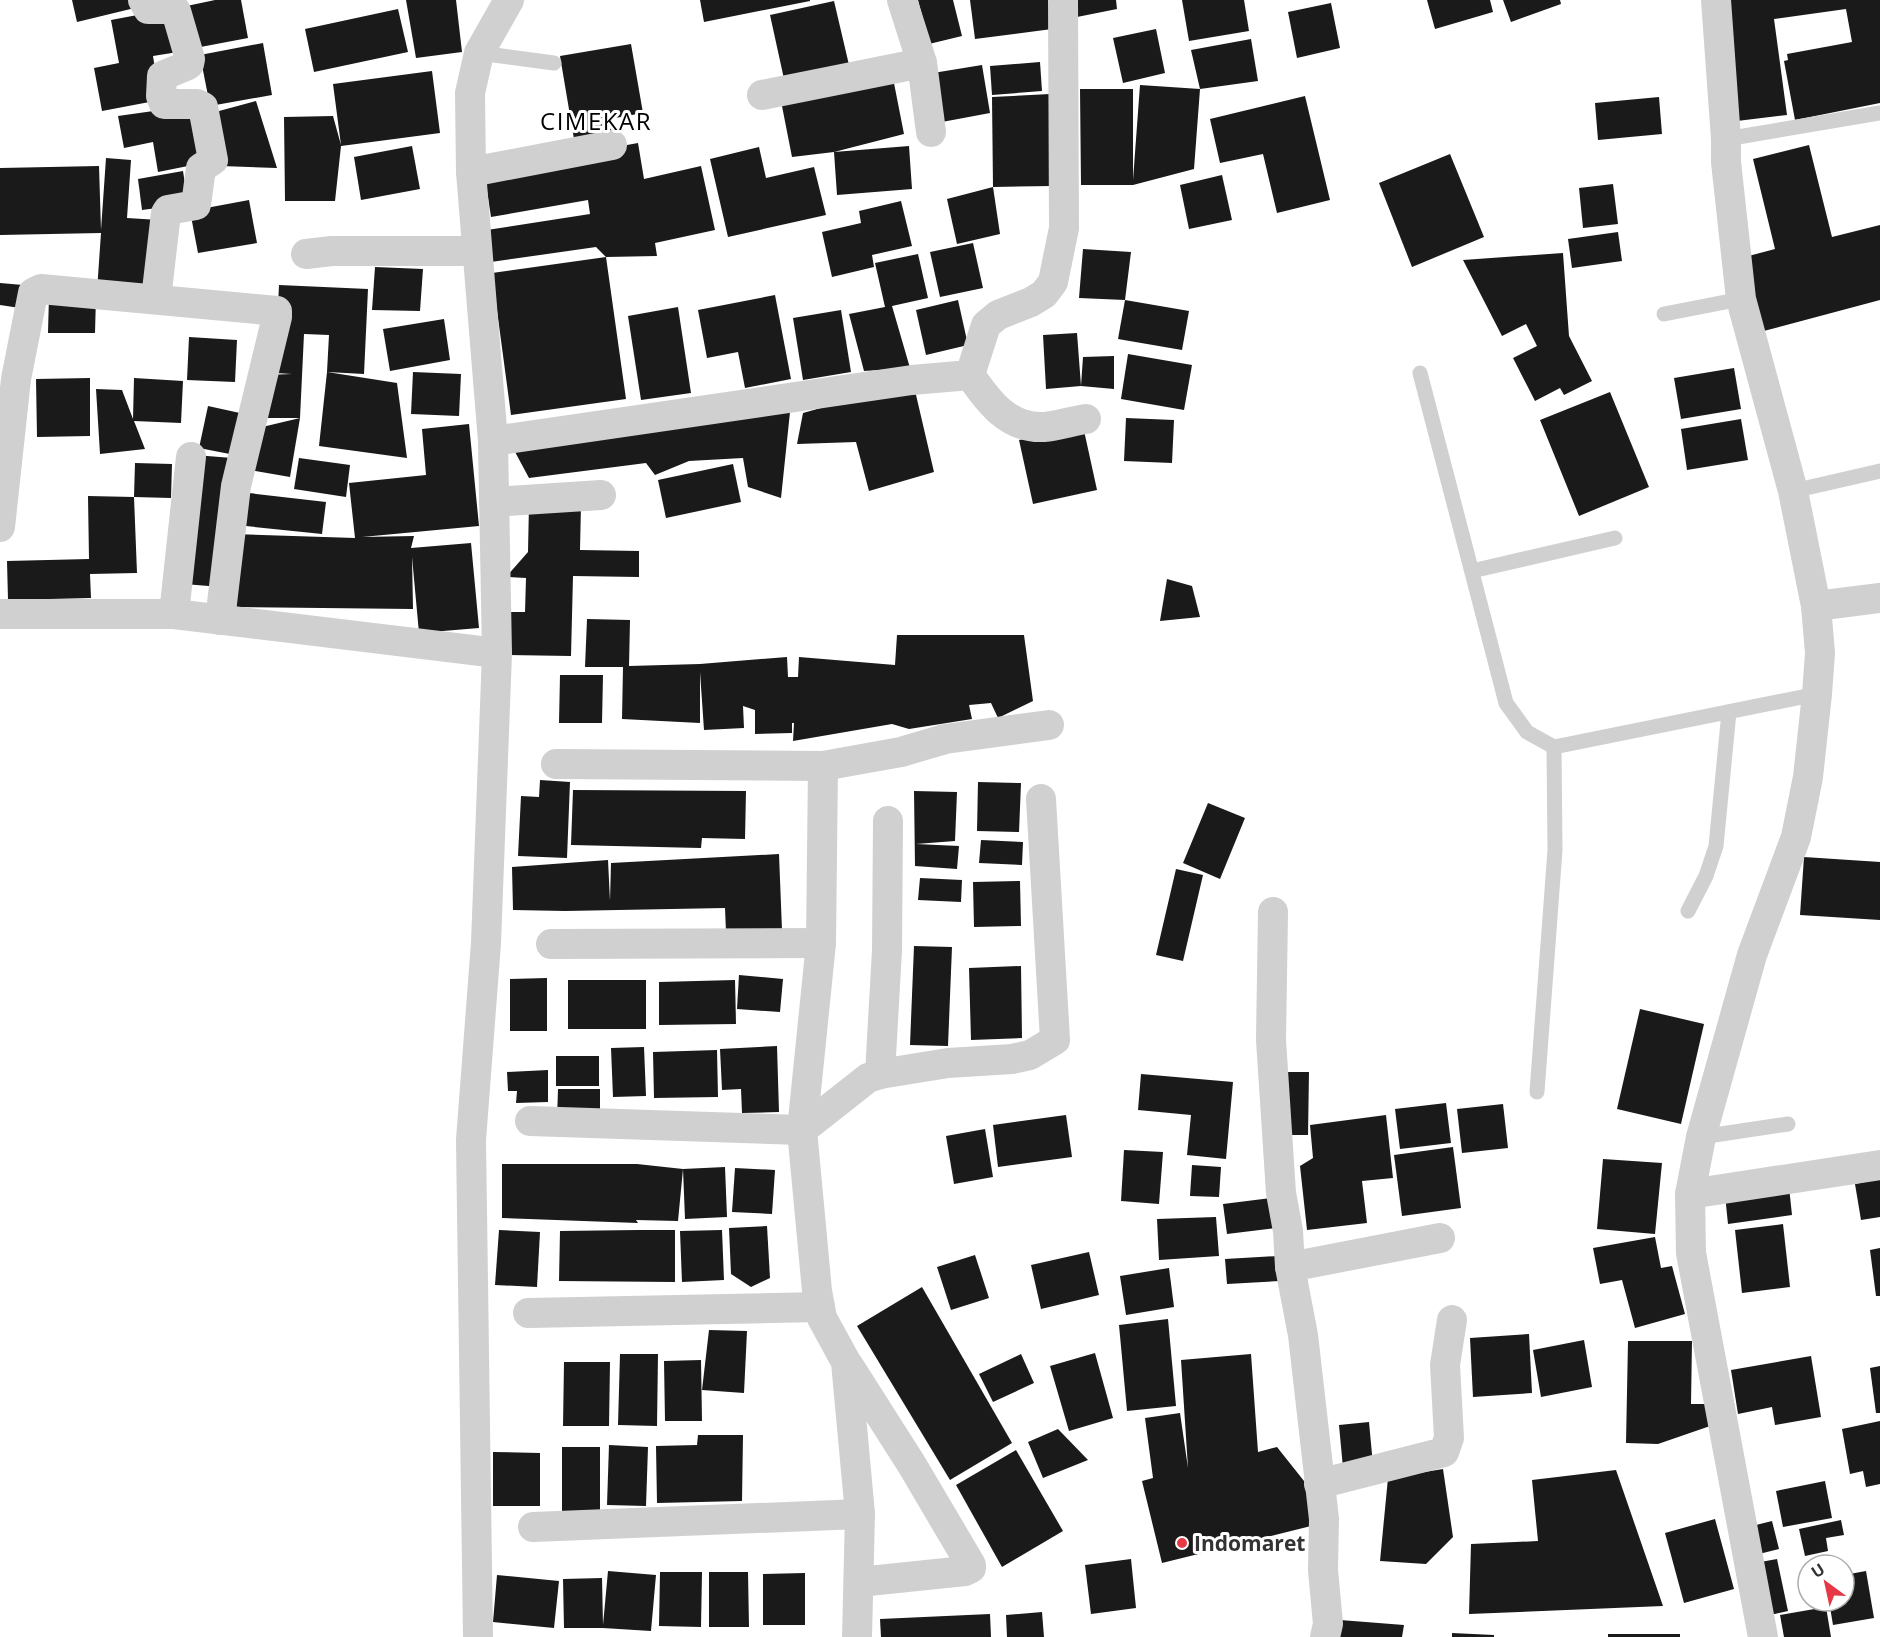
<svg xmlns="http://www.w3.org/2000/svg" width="1880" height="1637" font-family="'Open Sans',sans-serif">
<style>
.building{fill:#1a1a1a}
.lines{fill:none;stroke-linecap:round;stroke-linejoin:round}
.lane{stroke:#d0d0d0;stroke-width:15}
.street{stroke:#d0d0d0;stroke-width:30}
.poi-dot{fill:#e63946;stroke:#fff;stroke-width:2}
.labels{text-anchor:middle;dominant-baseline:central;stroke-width:6;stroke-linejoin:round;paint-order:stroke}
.poi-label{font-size:21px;font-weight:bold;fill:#333;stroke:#fff;text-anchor:start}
.quarter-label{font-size:24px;letter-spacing:1.5px;fill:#000;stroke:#fff}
</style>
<rect width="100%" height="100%" fill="#fff"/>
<!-- building -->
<g class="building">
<polygon points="72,0 141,0 143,6 77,22"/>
<polygon points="215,0 241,0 248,38 190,49 182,7"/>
<polygon points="406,0 456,0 462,52 416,58"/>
<polygon points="700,0 810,0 810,1 704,22"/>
<polygon points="918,0 953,0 962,36 929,44"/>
<polygon points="970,0 1048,0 1052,29 975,39"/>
<polygon points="1074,0 1116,0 1117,9 1077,17"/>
<polygon points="1182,0 1244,0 1249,31 1189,41"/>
<polygon points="1427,0 1490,0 1493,12 1435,29"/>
<polygon points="1503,0 1560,0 1561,4 1511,22"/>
<polygon points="1720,0 1880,0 1880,103 1795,120 1784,61 1788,60 1787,54 1852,42 1846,9 1774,19 1787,115 1737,121"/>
<polygon points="834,1 849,65 784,79 770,15"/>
<polygon points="1331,3 1340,48 1297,58 1288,12"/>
<polygon points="169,9 178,52 153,56 160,100 102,111 94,68 119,63 111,20"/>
<polygon points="398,9 408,52 314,72 305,29"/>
<polygon points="1156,29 1165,73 1123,83 1113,38"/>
<polygon points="1251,39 1258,81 1200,89 1191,50"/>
<polygon points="263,43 272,95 210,106 200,55"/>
<polygon points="631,44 643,113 610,119 612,133 574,139 560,56"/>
<polygon points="1040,62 1042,91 992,95 990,66"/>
<polygon points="982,65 990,113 942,122 933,73"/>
<polygon points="432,71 440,133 341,146 335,201 285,201 284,117 333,116 341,145 333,84"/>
<polygon points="893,78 904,134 834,152 909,146 912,189 837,195 834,152 792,157 781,101"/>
<polygon points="1140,85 1200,89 1194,169 1133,185 1081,185 1080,89 1133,89 1133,180"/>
<polygon points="1050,94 1052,186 993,187 992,97"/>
<polygon points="1305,96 1330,200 1277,213 1263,154 1220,163 1210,119"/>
<polygon points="1659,97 1662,134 1598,140 1595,103"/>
<polygon points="256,101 277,168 221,166 208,114"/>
<polygon points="196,105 208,162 158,172 153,142 124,148 118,116"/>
<polygon points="638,143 644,179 701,166 715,230 655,243 657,256 606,257 626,399 511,415 492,273 606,257 596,247 491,262 487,230 590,214 588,200 491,217 484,171"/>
<polygon points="1809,145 1832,237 1880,225 1880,300 1760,332 1741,258 1775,249 1753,159"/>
<polygon points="412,146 420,189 361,200 354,157"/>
<polygon points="759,147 766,178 814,167 826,215 728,237 710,159"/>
<polygon points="1450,154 1484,237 1412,267 1379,183"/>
<polygon points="106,158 131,160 127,218 159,220 153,295 97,291 101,233 0,235 0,168 99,166 101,230"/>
<polygon points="183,171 188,204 142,210 138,179"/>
<polygon points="1222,175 1232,220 1189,229 1180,185"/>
<polygon points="1613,184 1618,224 1583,228 1579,188"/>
<polygon points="993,187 1000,234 957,244 947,199"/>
<polygon points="249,200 257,243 198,253 190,211"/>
<polygon points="901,201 912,246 872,255 874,267 832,277 822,232 861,223 859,211"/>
<polygon points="1618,232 1622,261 1572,268 1568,239"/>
<polygon points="973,243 983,288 940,297 930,252"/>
<polygon points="1083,249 1131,252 1125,300 1079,298"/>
<polygon points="1563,253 1569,336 1592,381 1564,395 1560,388 1535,401 1513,358 1537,346 1526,324 1502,336 1463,260"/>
<polygon points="918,254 928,298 892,306 910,368 864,371 849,314 885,307 875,263"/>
<polygon points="375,267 423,269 420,311 372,310"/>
<polygon points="0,283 23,285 20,308 0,305"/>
<polygon points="279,285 368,289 364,374 327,372 397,383 407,458 319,446 327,372 329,335 304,334 300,418 262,418 264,375 292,374 275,373"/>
<polygon points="775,295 791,379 745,388 738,352 707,358 698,310"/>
<polygon points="49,296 96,296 95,333 48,333"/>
<polygon points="958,300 968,345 926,355 916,310"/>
<polygon points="1125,300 1189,311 1182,350 1118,339"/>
<polygon points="678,307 691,393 641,400 628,316"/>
<polygon points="841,310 851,372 803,380 793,318"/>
<polygon points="444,319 450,360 390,371 383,329"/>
<polygon points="1077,333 1081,386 1083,357 1114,356 1114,389 1081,386 1046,389 1043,335"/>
<polygon points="189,337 237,340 235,382 187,380"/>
<polygon points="1128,354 1192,365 1184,410 1121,399"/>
<polygon points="1734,368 1741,409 1681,419 1674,378"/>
<polygon points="413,372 461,374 459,416 411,414"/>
<polygon points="90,378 90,436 37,437 36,379"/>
<polygon points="134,378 183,381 181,423 134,421 145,449 100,454 96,389 122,390 133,419"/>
<polygon points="913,382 934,472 869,491 856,442 797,444 803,413"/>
<polygon points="1610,392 1649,487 1579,516 1540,420"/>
<polygon points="208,406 249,415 240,456 199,448"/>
<polygon points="790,412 781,498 748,487 743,458 689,461 655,475 646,463 529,478 514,450"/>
<polygon points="300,418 290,477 250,470 258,428"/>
<polygon points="1126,418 1174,420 1172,463 1124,461"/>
<polygon points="1741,419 1748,460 1687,470 1681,429"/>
<polygon points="469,424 479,526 362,537 414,536 411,548 471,543 479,628 419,633 412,557 413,609 232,607 233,534 355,538 349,483 426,475 422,429"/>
<polygon points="1083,426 1097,490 1033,504 1019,440"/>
<polygon points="195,455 232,458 221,587 184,584"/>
<polygon points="299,458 350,465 346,497 294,489"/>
<polygon points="135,463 172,464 171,498 134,497"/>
<polygon points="733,464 741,502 666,518 658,480"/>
<polygon points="240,492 326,502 322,534 236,525"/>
<polygon points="88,496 134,497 137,573 90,574 91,598 8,600 7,561 89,559"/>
<polygon points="529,504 581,505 580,550 639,551 639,577 573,576 571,656 507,655 508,612 525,612 526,578 506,577 528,552"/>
<polygon points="1167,579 1192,586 1200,617 1160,621"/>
<polygon points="587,619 630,620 629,666 700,664 787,657 788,677 798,677 799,657 895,665 897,635 1024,635 1033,701 998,718 991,703 969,705 972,719 909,729 892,724 793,741 794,723 792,723 792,733 755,734 755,710 743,706 744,728 704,730 700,672 700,723 622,719 623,667 585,667"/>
<polygon points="560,675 603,675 602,723 559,723"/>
<polygon points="540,780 570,782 567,858 518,856 521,796 539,797"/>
<polygon points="978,782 1021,783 1019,832 977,831"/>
<polygon points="573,790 746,791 745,839 702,838 701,848 571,845"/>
<polygon points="914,791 957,792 955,841 916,844 959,846 957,869 915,866"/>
<polygon points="1208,803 1245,818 1220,879 1183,863"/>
<polygon points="981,840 1023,842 1022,865 979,863"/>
<polygon points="779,854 782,930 726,932 725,908 565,911 513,910 512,867 608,860 610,901 611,863"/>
<polygon points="1804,857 1880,862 1880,920 1800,915"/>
<polygon points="1176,869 1203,875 1183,961 1156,955"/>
<polygon points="920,878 962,880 961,902 918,900"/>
<polygon points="1020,881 1021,926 974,927 973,882"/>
<polygon points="914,946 952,947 948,1046 910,1045"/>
<polygon points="1021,966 1022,1038 971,1040 969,968"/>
<polygon points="739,975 783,979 780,1012 737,1009"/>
<polygon points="547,978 547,1031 510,1031 510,979"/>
<rect x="568" y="980" width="78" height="49"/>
<polygon points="735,980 736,1024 659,1025 659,982"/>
<polygon points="1640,1009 1704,1024 1681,1124 1617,1109"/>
<polygon points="777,1046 779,1112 742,1113 741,1089 722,1090 720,1049"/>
<polygon points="644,1047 646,1096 613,1097 611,1048"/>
<polygon points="717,1050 718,1097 654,1098 653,1052"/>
<rect x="556" y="1056" width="43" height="30"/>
<polygon points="548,1070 548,1102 516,1103 517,1091 508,1091 507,1072"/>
<polygon points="1280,1072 1309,1072 1308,1135 1280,1135"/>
<polygon points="1141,1074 1233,1082 1226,1159 1187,1155 1191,1115 1138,1110"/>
<polygon points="558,1089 600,1089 600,1119 557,1119"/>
<polygon points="1446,1103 1451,1143 1400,1149 1395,1109"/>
<polygon points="1503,1104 1508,1148 1462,1153 1457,1109"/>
<polygon points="1066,1115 1072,1157 998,1167 993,1125"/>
<polygon points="1386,1115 1393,1178 1362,1181 1367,1223 1307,1230 1300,1166 1313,1158 1310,1125"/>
<polygon points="985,1129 993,1177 954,1184 946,1136"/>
<polygon points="1453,1147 1461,1208 1402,1216 1394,1155"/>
<polygon points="1124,1150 1163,1152 1159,1204 1121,1201"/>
<polygon points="1603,1159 1662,1163 1655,1234 1597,1229"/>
<polygon points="502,1164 637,1164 683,1169 725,1167 727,1217 685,1219 683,1169 678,1221 636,1220 638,1223 502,1218"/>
<polygon points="1192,1165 1221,1167 1219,1197 1190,1196"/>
<polygon points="735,1168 775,1170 772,1214 732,1212"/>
<polygon points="1880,1179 1880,1217 1861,1220 1855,1184"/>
<polygon points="1789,1187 1792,1215 1728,1224 1725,1195"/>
<polygon points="1271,1198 1275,1228 1227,1234 1223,1204"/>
<polygon points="1216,1217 1219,1256 1159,1260 1157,1219"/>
<polygon points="1783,1224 1790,1287 1742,1293 1735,1230"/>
<polygon points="767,1226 770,1278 751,1287 731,1274 729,1228"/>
<polygon points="499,1230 540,1232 537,1287 495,1285"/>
<polygon points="638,1230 675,1230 675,1282 559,1281 560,1231"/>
<polygon points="722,1230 724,1280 682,1282 680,1231"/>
<polygon points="1655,1237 1661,1268 1672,1266 1685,1314 1635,1328 1622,1280 1600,1284 1593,1248"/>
<polygon points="1880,1248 1880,1296 1876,1296 1870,1250"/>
<polygon points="1089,1252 1099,1295 1041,1309 1031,1265"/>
<polygon points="975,1255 989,1298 951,1310 937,1267"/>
<polygon points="1278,1256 1279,1281 1227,1284 1225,1259"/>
<polygon points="1169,1268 1174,1307 1126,1315 1120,1276"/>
<polygon points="922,1287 1012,1443 950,1480 857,1326"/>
<polygon points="1168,1319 1176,1406 1127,1411 1119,1325"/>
<polygon points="709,1330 747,1331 744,1393 702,1390"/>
<polygon points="1529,1334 1532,1393 1473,1397 1470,1338"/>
<polygon points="1584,1340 1592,1387 1541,1397 1533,1350"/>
<polygon points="1628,1341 1692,1341 1691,1404 1714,1404 1713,1425 1658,1444 1626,1443"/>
<polygon points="1095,1353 1113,1418 1069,1431 1050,1366"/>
<polygon points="620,1354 658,1354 657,1426 618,1425"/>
<polygon points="1021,1354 1034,1383 993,1402 979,1374"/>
<polygon points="1251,1354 1258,1452 1277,1447 1304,1481 1315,1525 1162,1563 1142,1481 1153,1478 1145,1418 1180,1413 1188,1468 1181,1360"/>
<polygon points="1811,1356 1821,1417 1775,1425 1772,1407 1738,1414 1731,1370"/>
<polygon points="701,1360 702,1421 665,1421 664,1361"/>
<polygon points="564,1362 610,1362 609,1426 563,1426"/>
<polygon points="1880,1366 1880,1413 1876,1413 1870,1368"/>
<polygon points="1880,1421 1880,1484 1866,1487 1863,1471 1850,1474 1842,1429"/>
<polygon points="1369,1422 1373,1465 1343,1468 1339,1425"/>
<polygon points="1058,1429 1088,1460 1043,1478 1028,1442"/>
<polygon points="698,1435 743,1435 742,1501 657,1503 656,1446 697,1445"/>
<polygon points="609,1445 648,1447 646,1506 607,1505"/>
<rect x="562" y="1447" width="38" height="65"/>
<polygon points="1016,1450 1063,1531 1002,1567 956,1485"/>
<polygon points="493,1452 540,1453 540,1506 493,1506"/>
<polygon points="1443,1469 1453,1537 1426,1564 1380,1561 1388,1478"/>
<polygon points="1616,1470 1663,1606 1469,1614 1471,1544 1538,1541 1532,1480"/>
<polygon points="1825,1481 1832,1518 1783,1527 1776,1491"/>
<polygon points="1715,1519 1734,1589 1684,1603 1665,1533"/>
<polygon points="1841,1520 1844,1535 1826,1538 1828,1551 1805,1556 1799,1529"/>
<polygon points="1772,1521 1779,1549 1755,1555 1748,1527"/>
<polygon points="1131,1559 1136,1608 1091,1614 1085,1565"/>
<polygon points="1777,1559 1788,1611 1766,1616 1755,1563"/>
<polygon points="608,1571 656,1575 651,1631 603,1628 564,1628 563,1579 602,1578 603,1625"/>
<polygon points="1866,1571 1874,1618 1833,1625 1829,1601 1844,1601 1844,1575"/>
<polygon points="660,1572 702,1572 701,1627 659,1626"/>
<polygon points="709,1572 748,1572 749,1627 709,1627"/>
<polygon points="805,1573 805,1625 763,1625 763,1574"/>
<polygon points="497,1575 559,1581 554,1628 493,1622"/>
<polygon points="1826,1607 1831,1637 1784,1637 1780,1615"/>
<polygon points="1042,1612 1044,1637 1007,1637 1006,1615"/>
<polygon points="990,1614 991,1637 881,1637 880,1619"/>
<polygon points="1340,1620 1404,1625 1402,1637 1338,1637"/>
<polygon points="1452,1633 1494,1635 1494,1637 1452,1637"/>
<rect x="1608" y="1634" width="72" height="3"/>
</g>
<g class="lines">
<!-- lane -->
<g class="lane">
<polyline points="479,53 554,63"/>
<polyline points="1726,139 1880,113"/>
<polyline points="1664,314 1741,299"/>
<polyline points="1420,373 1506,703 1527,732 1554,747 1817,694"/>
<polyline points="1793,491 1880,471"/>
<polyline points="1472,571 1615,538"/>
<polyline points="1688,911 1706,876 1716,846 1729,712"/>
<polyline points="1537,1092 1555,850 1554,747"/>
<polyline points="1701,1137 1788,1124"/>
</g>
<!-- street -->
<g class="street">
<polyline points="143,0 148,9 174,9 176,11 190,59 189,64 186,66 162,76 161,96 164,104 197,104 203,107 213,160 201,168 196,205 168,210 166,213 156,299"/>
<polyline points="902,0 922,63"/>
<polyline points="1716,0 1726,139 1726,162 1741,299 1793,491 1816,606 1820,653 1817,694 1808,777 1796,837 1752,955 1701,1137 1690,1194 1691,1253 1763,1637"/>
<polyline points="762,95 922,63 931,132"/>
<polyline points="471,172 612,145"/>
<polyline points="306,254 332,251 477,251"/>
<path d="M970 375C988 401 1008 429 1044 427 1058 426 1072 421 1086 419"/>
<polyline points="493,441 912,380 970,375 986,325 998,315 1031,302 1044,294 1053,282 1064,228 1063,0"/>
<polyline points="494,502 601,495"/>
<polyline points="0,527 16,379 33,293 41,289 277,311 277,317 236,486 220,620"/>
<polyline points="1816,606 1880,598"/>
<polyline points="0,614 174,614 497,653"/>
<polyline points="174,614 191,457"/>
<polyline points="556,764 823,766 901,752 945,739 1049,725"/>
<polyline points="823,766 821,943 802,1130 817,1291 822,1318 846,1362 860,1514 857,1637"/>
<polyline points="1273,912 1271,1040 1281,1193 1288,1231 1290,1267 1303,1335 1324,1519 1323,1570 1328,1624 1325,1637"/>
<polyline points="551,944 821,943"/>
<polyline points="880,1074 948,1063 1012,1059 1030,1055 1055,1040 1041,799"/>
<polyline points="530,1121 802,1130 868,1078 880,1074 887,950 888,821"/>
<polyline points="1690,1194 1880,1165"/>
<polyline points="1290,1267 1440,1238"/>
<polyline points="528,1313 820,1307"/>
<polyline points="849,1366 912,1465 971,1565 971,1568 965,1571 859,1582"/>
<polyline points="1319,1484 1444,1452 1449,1438 1445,1365 1452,1320"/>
<polyline points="533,1527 860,1514"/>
<polyline points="478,1637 471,1140 486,943 497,653 493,441 471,172 470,93 479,53 509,0"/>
</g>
</g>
<!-- markers -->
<circle class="poi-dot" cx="1182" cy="1543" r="6"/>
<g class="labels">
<!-- poi labels -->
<g class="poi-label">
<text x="1194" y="1543">Indomaret</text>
</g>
<!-- quarter labels -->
<g class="quarter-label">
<text x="596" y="120">CIMEKAR</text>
</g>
</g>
<!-- north arrow -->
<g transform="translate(1826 1583) rotate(327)"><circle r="28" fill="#ffffff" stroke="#adadad" stroke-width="1.5"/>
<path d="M0-4.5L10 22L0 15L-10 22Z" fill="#e63946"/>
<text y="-9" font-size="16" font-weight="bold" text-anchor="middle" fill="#333333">U</text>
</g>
</svg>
